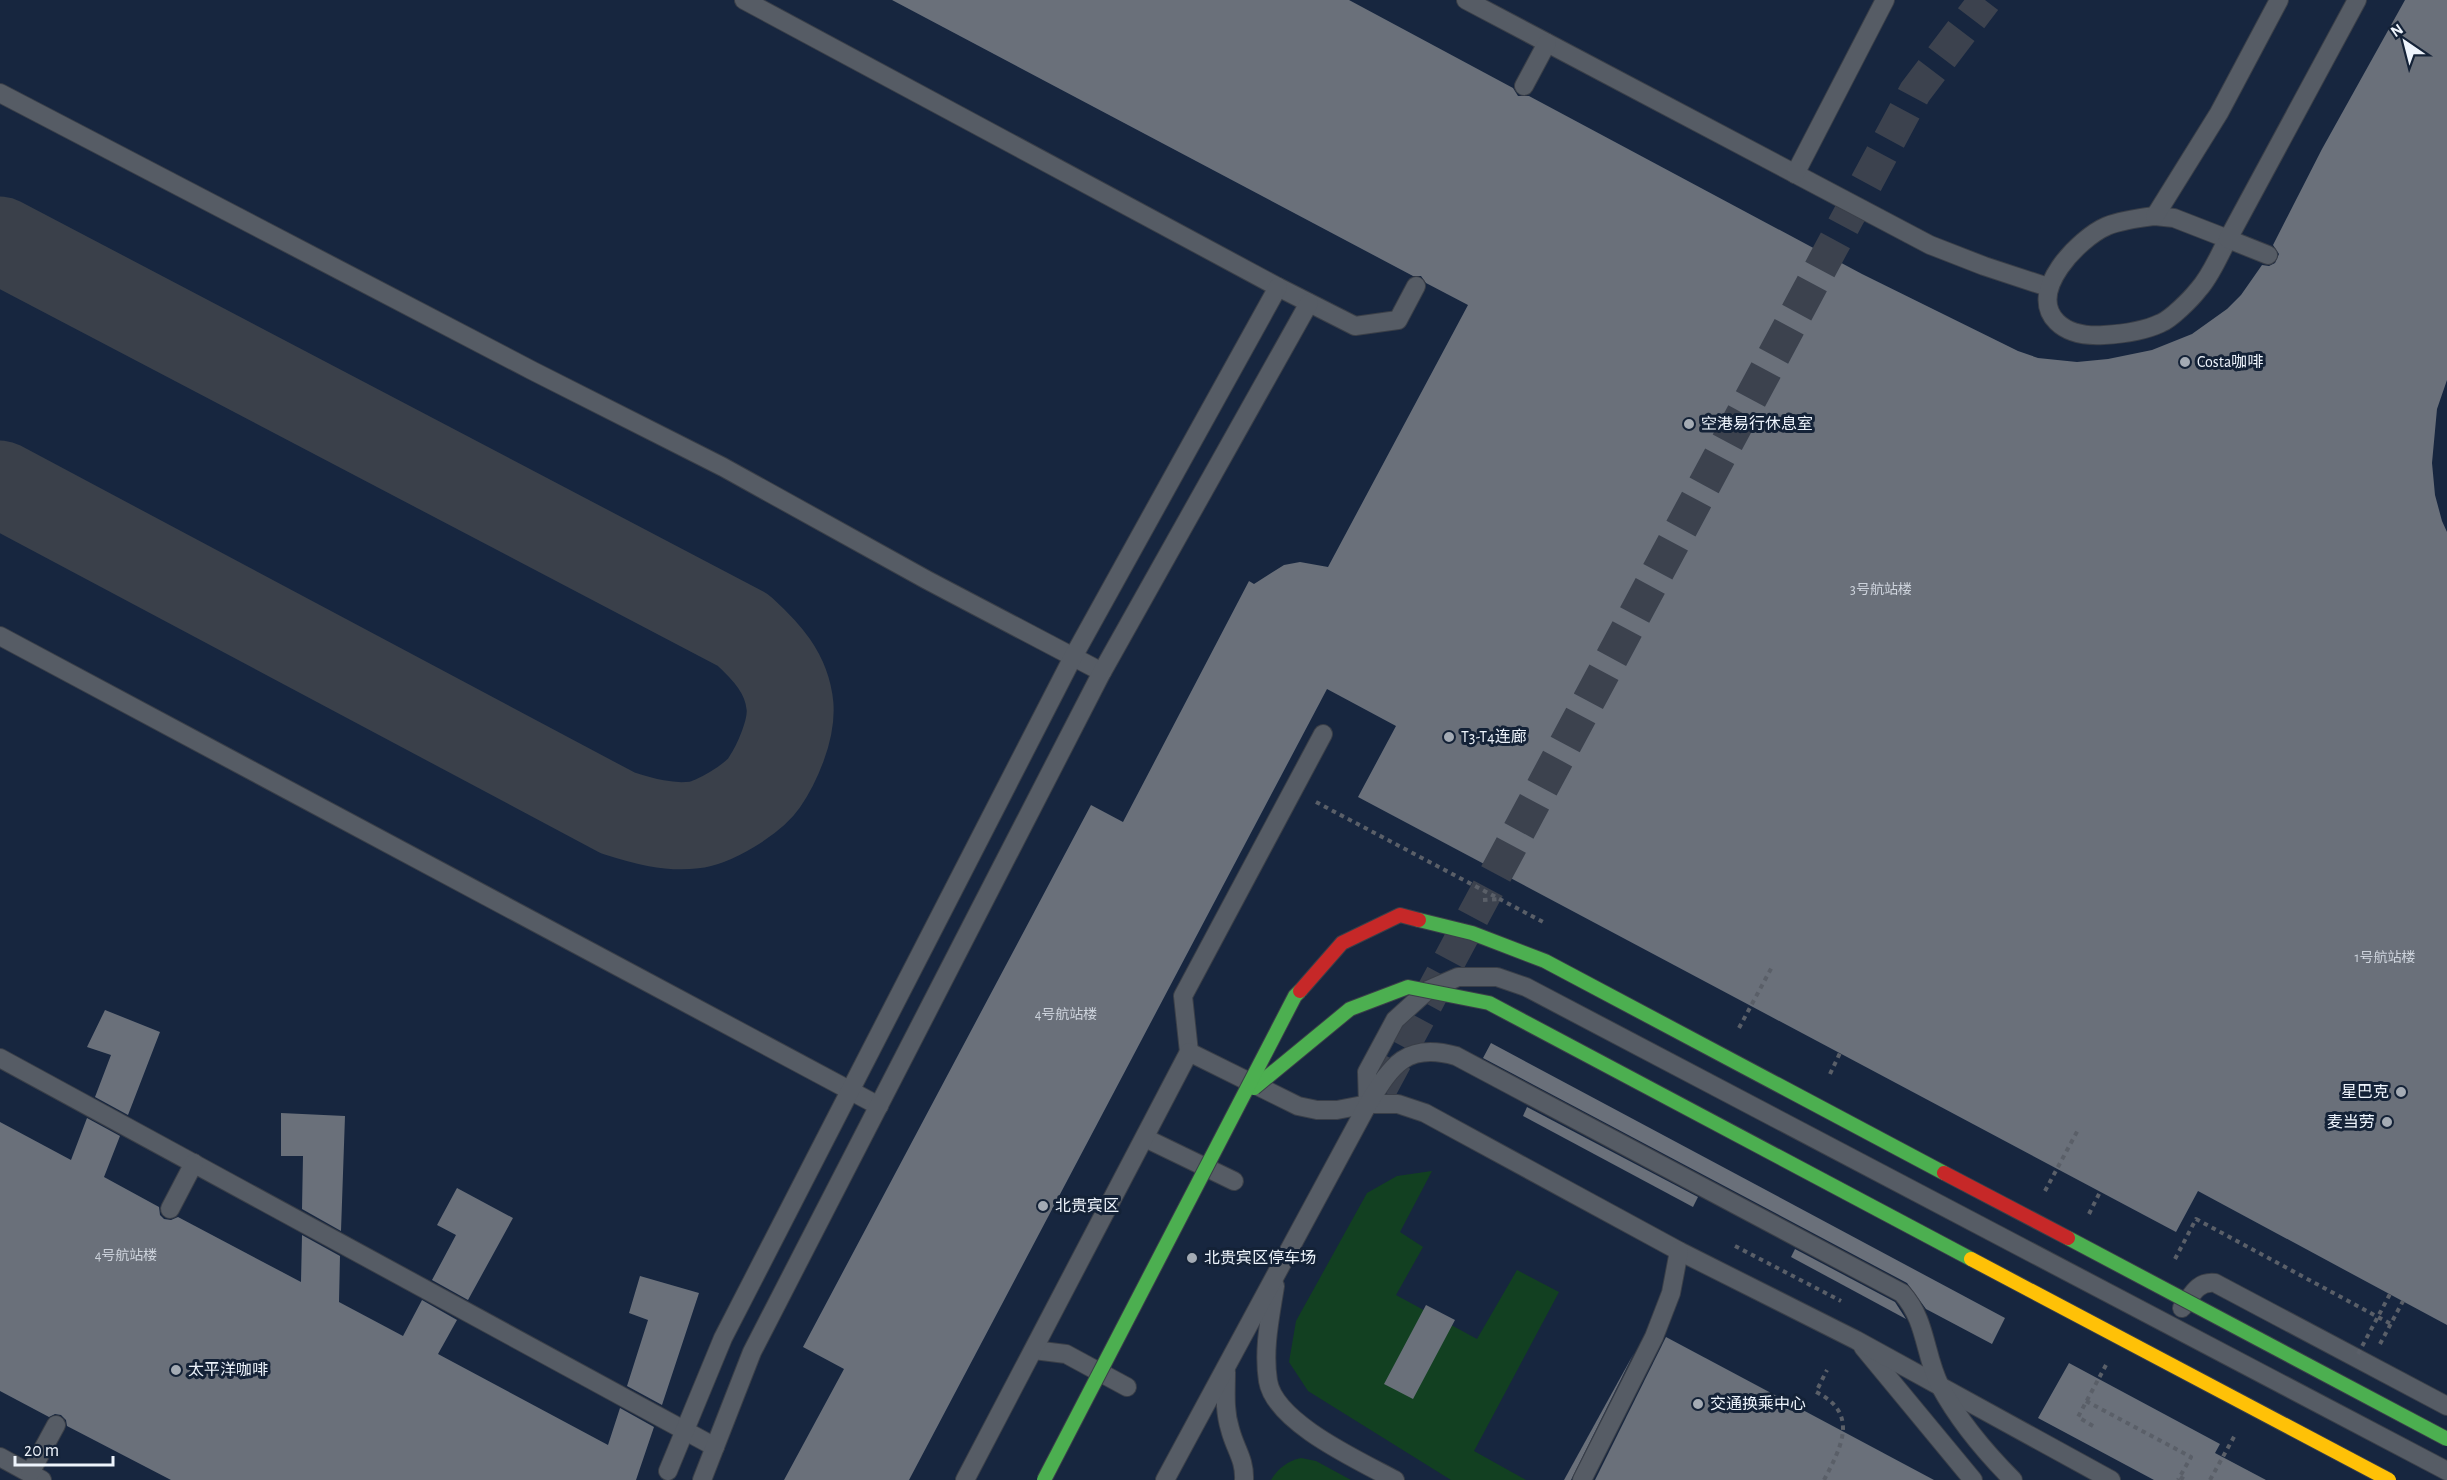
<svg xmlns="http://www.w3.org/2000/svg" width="2447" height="1480" font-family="'Alegreya Sans','Noto Sans SC',sans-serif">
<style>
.built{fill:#17263f}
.green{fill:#124021}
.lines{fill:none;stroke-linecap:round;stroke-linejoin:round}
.taxiway{stroke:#3a404a;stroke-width:87}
.building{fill:#6a707a}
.secondary-tunnel{stroke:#3c424e;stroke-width:33;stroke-dasharray:33 16;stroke-linecap:butt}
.lane-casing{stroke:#3a3f48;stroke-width:20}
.path{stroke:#5a5f68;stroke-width:4;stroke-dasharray:4.5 4.5;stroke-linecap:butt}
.lane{stroke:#565c65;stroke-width:18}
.fast-bridge-casing{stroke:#3a3f48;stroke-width:16;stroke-linecap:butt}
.slow-bridge-casing{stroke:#3a3f48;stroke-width:16;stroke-linecap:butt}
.jam-bridge-casing{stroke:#3a3f48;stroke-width:16;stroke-linecap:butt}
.path-bridge{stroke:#5a5f68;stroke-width:4;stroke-dasharray:4.5 4.5;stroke-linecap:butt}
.fast-bridge{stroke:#4caf50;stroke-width:14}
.slow-bridge{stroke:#ffc107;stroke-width:14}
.jam-bridge{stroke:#c62828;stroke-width:14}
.poi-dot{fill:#a4abb4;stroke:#142237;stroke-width:2}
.labels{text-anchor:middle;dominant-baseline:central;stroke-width:6;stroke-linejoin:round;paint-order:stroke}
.number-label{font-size:14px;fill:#cdd3dc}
.poi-label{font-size:16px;fill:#eef4fc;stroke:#142237;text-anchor:start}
</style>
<rect width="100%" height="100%" fill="#1c232f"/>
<!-- built -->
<rect class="built" x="0" y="0" width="2447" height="1480"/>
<!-- green -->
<g class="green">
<polygon points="1432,1171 1400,1232 1423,1247 1396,1295 1477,1339 1517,1270 1559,1292 1474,1451 1526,1480 1451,1480 1308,1391 1289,1362 1296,1321 1367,1193 1397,1176"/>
<path d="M1301 1458 1316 1461 1351 1480H1271C1278 1468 1288 1461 1301 1458Z"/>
</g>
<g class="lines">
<!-- taxiway -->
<path class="taxiway" d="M0 240 743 630C766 651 787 673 790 706 792 730 777 764 764 783 753 799 714 823 694 825 668 828 643 821 618 813L0 484"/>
</g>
<!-- building -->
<g class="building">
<polygon points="892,0 1349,0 1513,88 1518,96 1529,96 1862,274 2018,351 2038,358 2077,362 2108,359 2152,350 2192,334 2227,309 2241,295 2262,265 2269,266 2275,263 2279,254 2273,245 2322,149 2405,0 2447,0 2447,380 2437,409 2432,463 2435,495 2442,521 2447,532 2447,1325 2198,1191 2176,1232 1358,797 1396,726 1327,689 909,1480 784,1480 844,1369 803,1347 1091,805 1123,822 1249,581 1254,584 1284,565 1300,562 1328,567 1468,305 1426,283 1421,276 1413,276"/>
<polygon points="105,1010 160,1032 128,1115 95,1097 111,1055 87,1047"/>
<polygon points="1491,1043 2005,1318 1992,1344 1926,1309 1907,1283 1483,1058"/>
<polygon points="1527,1107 1698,1197 1693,1207 1523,1116"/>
<polygon points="281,1113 345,1116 341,1231 302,1209 303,1156 281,1156"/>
<polygon points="87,1118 120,1136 104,1177 159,1207 160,1215 164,1219 171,1220 178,1217 301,1282 302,1235 340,1256 339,1302 403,1336 422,1300 457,1320 438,1354 608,1445 620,1408 654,1427 636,1480 171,1480 67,1426 66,1420 61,1415 55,1414 49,1417 0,1391 0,1122 71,1160"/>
<polygon points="457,1188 513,1218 468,1300 432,1280 456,1235 437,1225"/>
<polygon points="1795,1249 1895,1302 1906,1319 1791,1257"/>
<polygon points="640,1276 699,1293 662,1405 627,1386 648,1320 629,1313"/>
<polygon points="1426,1305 1455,1320 1413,1399 1384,1384"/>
<polygon points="1666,1337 1934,1480 1595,1480"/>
<polygon points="1634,1353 1571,1480 1564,1480"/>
<polygon points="2069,1363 2220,1444 2215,1453 2266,1480 2154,1480 2038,1418"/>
</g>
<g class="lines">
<!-- secondary-tunnel -->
<polyline class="secondary-tunnel" points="1380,1090 1915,92 1985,0"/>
<defs>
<g id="lane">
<polyline points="744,0 1278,287 1355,326 1398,320 1416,286"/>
<polyline points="1466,0 1930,245 1984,266 2048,287"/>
<polyline points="1524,86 1547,43"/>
<polyline points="0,93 533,371 723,467 927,580 1102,672"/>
<polyline points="1795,174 1885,0"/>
<path d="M2155 216 2174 218 2228 239C2219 255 2211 276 2198 290 2191 299 2171 319 2161 323 2144 331 2122 334 2104 335 2088 336 2069 334 2057 322 2026 292 2079 238 2107 226 2122 220 2139 218 2155 216Z"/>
<polyline points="2155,216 2219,113 2279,0"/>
<polyline points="2268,255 2228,239 2357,0"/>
<polyline points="0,636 879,1106"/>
<polyline points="1189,1052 1183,996 1323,734"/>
<polyline points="0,1058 715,1447"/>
<polyline points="1368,1104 1367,1072 1395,1020 1428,990 1458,977 1497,977 1526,987 2447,1471"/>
<polyline points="1145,1138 1234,1181"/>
<polyline points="170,1209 194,1163"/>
<path d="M1275 1286C1270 1318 1263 1349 1268 1381 1275 1423 1360 1461 1395 1480"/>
<path d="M2182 1308C2192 1295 2197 1281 2215 1283L2447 1406"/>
<polyline points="1863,1347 1973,1480"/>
<polyline points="1034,1350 1066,1354 1127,1387"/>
<path d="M1226 1372C1226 1391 1224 1410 1230 1429 1235 1449 1245 1459 1244 1480"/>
<polyline points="0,1457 42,1480"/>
<polyline points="668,1471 723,1338 1073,657 1278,287"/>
<polyline points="30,1473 56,1425"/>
<polyline points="702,1480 752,1352 1102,672 1309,303"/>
<polyline points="965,1480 1189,1052 1298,1106 1317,1110 1337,1110 1368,1104 1398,1104 1425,1113 1679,1251 1856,1340 2111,1480"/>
<path d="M1165 1480 1368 1104C1392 1065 1406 1042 1456 1056L1902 1293C1927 1321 1924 1354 1940 1386 1958 1419 1987 1454 2013 1480"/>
<polyline points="1582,1480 1654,1337 1671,1293 1679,1251"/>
</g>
</defs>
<!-- lane casing -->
<use href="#lane" class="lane-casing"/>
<!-- path -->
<g class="path">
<polyline points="1316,802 1545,923"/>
<polyline points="1483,900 1499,899"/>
<polyline points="1830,1074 1840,1053"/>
<polyline points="2089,1214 2100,1192"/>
<polyline points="1735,1246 1841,1301"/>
<polyline points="2175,1259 2196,1219 2391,1324"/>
<polyline points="2380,1344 2403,1301"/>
<polyline points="2086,1401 2191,1457 2178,1480"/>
<polyline points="2093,1426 2078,1417 2106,1365"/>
<polyline points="2180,1477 2185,1480"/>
<path d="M1824 1480C1842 1446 1859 1413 1816 1392L1827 1370"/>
<polyline points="2210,1480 2235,1435"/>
</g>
<!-- lane -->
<use href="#lane" class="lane"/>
<defs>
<g id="fast-bridge">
<polyline points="1419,920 1472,933 1545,961 1944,1173"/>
<polyline points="1254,1088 1350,1009 1408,987 1489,1003 1971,1259"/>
<polyline points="2068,1238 2447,1439"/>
<polyline points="1044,1480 1295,996 1300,991"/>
</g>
<polyline id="slow-bridge" points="1971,1259 2389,1480"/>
<g id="jam-bridge">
<polyline points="1300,991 1342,943 1400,915 1419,920"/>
<polyline points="1944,1173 2068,1238"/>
</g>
</defs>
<!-- fast-bridge casing -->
<use href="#fast-bridge" class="fast-bridge-casing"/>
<!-- slow-bridge casing -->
<use href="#slow-bridge" class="slow-bridge-casing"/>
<!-- jam-bridge casing -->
<use href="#jam-bridge" class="jam-bridge-casing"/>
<!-- path-bridge -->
<g class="path-bridge">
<polyline points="1739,1028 1773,965"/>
<polyline points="2045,1191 2079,1128"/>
<polyline points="2358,1354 2390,1294"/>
</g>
<!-- fast-bridge -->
<use href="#fast-bridge" class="fast-bridge"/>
<!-- slow-bridge -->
<use href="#slow-bridge" class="slow-bridge"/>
<!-- jam-bridge -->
<use href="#jam-bridge" class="jam-bridge"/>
</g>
<!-- markers -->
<g class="poi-dot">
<circle cx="2185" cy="362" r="6"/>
<circle cx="1689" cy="424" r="6"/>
<circle cx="1449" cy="737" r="6"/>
<circle cx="2401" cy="1092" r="6"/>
<circle cx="2387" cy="1122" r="6"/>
<circle cx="1043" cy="1206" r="6"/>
<circle cx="1192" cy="1258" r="6"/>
<circle cx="176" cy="1370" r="6"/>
<circle cx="1698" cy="1404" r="6"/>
</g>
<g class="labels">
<!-- number labels -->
<g class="number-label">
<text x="1881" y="590">3号航站楼</text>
<text x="2385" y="958">1号航站楼</text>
<text x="1066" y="1015">4号航站楼</text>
<text x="126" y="1256">4号航站楼</text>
</g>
<!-- poi labels -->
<g class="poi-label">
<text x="2197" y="362">Costa咖啡</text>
<text x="1701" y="424">空港易行休息室</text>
<text x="1461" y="737">T3-T4连廊</text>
<text x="2389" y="1092" text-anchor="end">星巴克</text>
<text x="2375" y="1122" text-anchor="end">麦当劳</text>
<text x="1055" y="1206">北贵宾区</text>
<text x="1204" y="1258">北贵宾区停车场</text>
<text x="188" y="1370">太平洋咖啡</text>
<text x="1710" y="1404">交通换乘中心</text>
</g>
</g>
<!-- north arrow -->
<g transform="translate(2405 42) rotate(325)" stroke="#142237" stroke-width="4.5" paint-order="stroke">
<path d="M0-4.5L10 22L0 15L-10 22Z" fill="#eef4fc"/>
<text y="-9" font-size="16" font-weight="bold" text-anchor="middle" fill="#eef4fc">N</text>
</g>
<!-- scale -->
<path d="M15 1456v9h98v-9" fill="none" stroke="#eef4fc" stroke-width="3"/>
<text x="24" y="1456" font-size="18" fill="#eef4fc" stroke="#142237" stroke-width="4.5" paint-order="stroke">20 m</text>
</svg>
